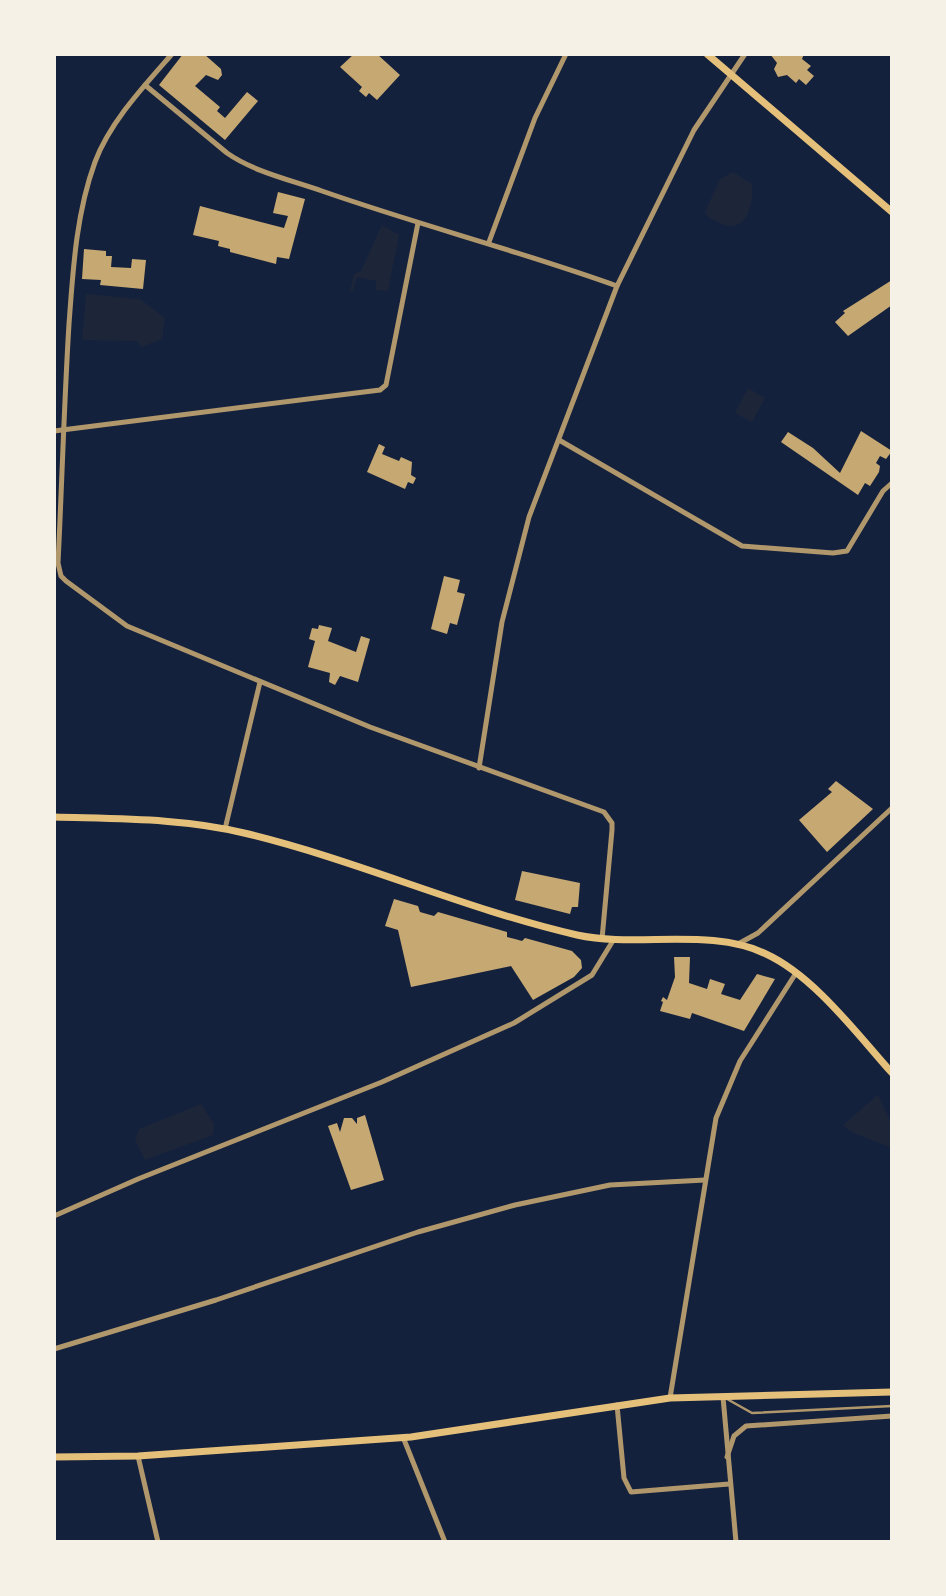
<svg xmlns="http://www.w3.org/2000/svg" width="946" height="1596" font-family="Lato,sans-serif">
<style>
.green{fill:#1d2539}
.building{fill:#c6a872}
.lines{fill:none;stroke-linecap:round;stroke-linejoin:round}
.service{stroke:#b1986c;stroke-width:2.5}
.minor{stroke:#b1986c;stroke-width:5}
.secondary{stroke:#e5c07b;stroke-width:7}
</style>
<rect width="100%" height="100%" fill="#14213d"/>
<!-- green -->
<g class="green">
<path d="M733 172 752 184C754 207 745 237 718 222 711 219 708 218 705 212L720 179Z"/>
<polygon points="382,225 399,235 388,291 376,290 376,281 357,277 353,291 350,291 354,274 361,271"/>
<polygon points="86,294 140,299 165,318 162,339 141,347 137,341 82,340"/>
<polygon points="748,388 765,398 752,422 735,413"/>
<polygon points="878,1095 892,1125 892,1148 851,1132 843,1125"/>
<polygon points="201,1104 214,1124 213,1135 145,1160 135,1140 139,1129"/>
</g>
<!-- building -->
<g class="building">
<polygon points="183,54 204,54 221,69 222,75 218,80 206,75 195,86 220,107 217,111 225,118 247,92 258,101 225,140 159,85"/>
<polygon points="354,54 377,54 400,75 377,100 369,93 366,97 359,91 362,87 340,67"/>
<polygon points="770,54 804,54 802,59 811,66 807,70 814,76 806,85 799,79 796,83 787,75 778,77 774,69 777,63"/>
<polygon points="278,192 305,199 289,259 277,257 276,264 230,252 230,249 218,246 219,241 193,235 200,206 284,228 288,216 273,213"/>
<polygon points="84,249 106,251 106,256 112,256 111,267 131,268 132,259 146,260 143,289 100,285 101,280 82,279"/>
<polygon points="892,280 892,305 848,336 835,322 845,313 843,311"/>
<polygon points="861,431 892,451 886,459 880,456 876,463 880,466 879,472 870,486 865,483 858,495 781,442 788,432 813,448 840,473"/>
<polygon points="379,444 385,447 382,454 399,461 401,457 412,462 411,475 416,478 413,484 408,482 405,489 367,472"/>
<polygon points="444,576 460,580 457,592 465,594 457,625 450,623 447,634 431,629"/>
<polygon points="319,625 332,628 328,641 356,652 361,636 370,639 358,682 340,676 335,685 329,682 330,673 308,667 315,641 309,639 312,628 318,629"/>
<polygon points="836,781 873,809 827,852 799,820 832,792 828,789"/>
<polygon points="522,871 580,883 578,907 572,907 570,914 515,900"/>
<polygon points="394,899 418,906 420,912 434,916 438,912 507,932 507,937 515,939 522,941 525,938 572,951 581,960 582,968 574,977 533,1000 511,966 411,987 398,930 385,926"/>
<polygon points="674,957 690,957 689,983 707,989 710,979 725,984 721,994 740,1000 757,974 775,979 744,1031 692,1013 690,1019 660,1011 663,1002 661,1001 663,997 667,1000 675,977"/>
<polygon points="365,1115 384,1180 351,1190 328,1126 337,1123 340,1132 344,1118 352,1118 357,1124 357,1118"/>
</g>
<g class="lines">
<!-- service -->
<polyline class="service" points="727,1399 752,1413 892,1406"/>
<!-- minor -->
<g class="minor">
<path d="M172 54C144 86 110 122 95 162 76 214 73 270 69 324 64 404 62 484 58 563L61 576 66 581 127 626 370 727 604 812 612 823V830L602 939"/>
<path d="M145 85 227 153C254 172 291 180 322 191 419 225 520 251 617 286"/>
<polyline points="489,242 535,118 566,54"/>
<polyline points="54,431 380,390 386,385 418,223"/>
<polyline points="559,440 742,546 833,553 847,551 883,491 892,483"/>
<polyline points="479,768 502,622 529,517 617,286 694,130 745,54"/>
<polyline points="225,829 260,682"/>
<polyline points="738,944 758,933 892,808"/>
<polyline points="54,1216 138,1179 382,1082 514,1023 592,975 614,939"/>
<polyline points="54,1349 216,1300 418,1232 515,1205 610,1185 705,1180"/>
<polyline points="723,1397 736,1542"/>
<polyline points="670,1398 716,1118 740,1061 796,973"/>
<polyline points="617,1405 624,1478 631,1492 729,1484"/>
<polyline points="403,1437 445,1542"/>
<polyline points="138,1456 158,1542"/>
<polyline points="727,1457 734,1436 746,1426 892,1416"/>
</g>
<!-- secondary -->
<g class="secondary">
<polyline points="707,54 892,212"/>
<path d="M54 817C117 819 183 818 244 833 357 860 464 909 577 935 636 948 711 927 766 954 814 976 857 1034 892 1073"/>
<polyline points="54,1457 138,1456 411,1437 670,1398 892,1392"/>
</g>
</g>
<!-- border -->
<rect width="946" height="1596" fill="none" stroke="#f6f1e7" stroke-width="112"/>
</svg>
